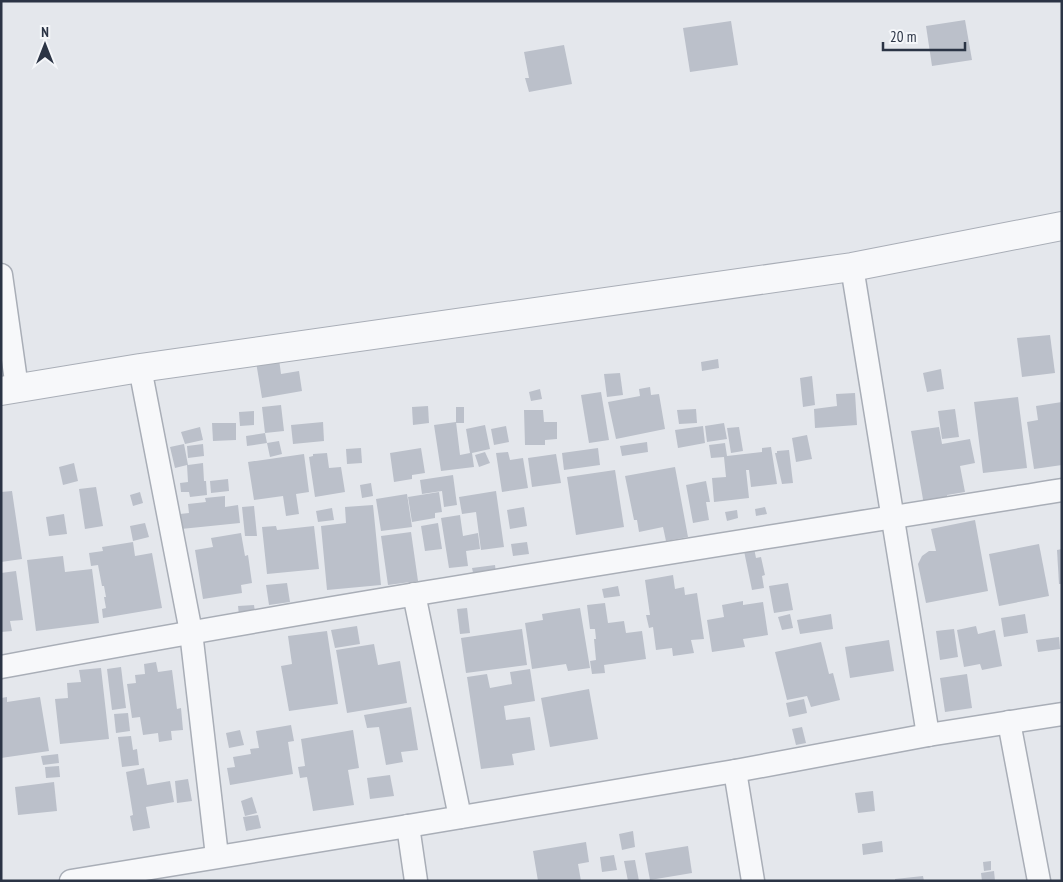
<svg xmlns="http://www.w3.org/2000/svg" width="1063" height="882" font-family="'PT Sans Narrow',sans-serif">
<style>
.building{fill:#bbc0ca}
.lines{fill:none;stroke-linecap:round;stroke-linejoin:round}
.minor-casing{stroke:#a9aeb7;stroke-width:25}
.tertiary-casing{stroke:#a9aeb7;stroke-width:30}
.minor{stroke:#f7f8fa;stroke-width:22}
.tertiary{stroke:#f7f8fa;stroke-width:28}
</style>
<rect width="100%" height="100%" fill="#e4e7ec"/>
<!-- building -->
<g class="building">
<polygon points="965,20 972,60 932,66 926,26"/>
<polygon points="731,21 738,65 690,72 683,28"/>
<polygon points="564,45 572,84 529,92 525,78 529,78 524,52"/>
<polygon points="1050,335 1055,373 1022,377 1017,338"/>
<polygon points="279,359 281,374 299,371 302,391 262,398 256,362"/>
<polygon points="718,359 719,368 702,371 701,362"/>
<polygon points="941,369 944,389 927,392 923,373"/>
<polygon points="620,373 623,395 607,397 604,374"/>
<polygon points="812,376 815,405 803,407 800,378"/>
<polygon points="650,387 651,395 659,394 665,429 616,439 608,402 640,396 639,389"/>
<polygon points="540,389 542,399 531,401 529,392"/>
<polygon points="601,392 609,440 589,443 581,395"/>
<polygon points="855,393 857,425 815,428 814,409 837,406 836,394"/>
<polygon points="1018,397 1027,468 983,473 974,402"/>
<polygon points="1062,402 1062,465 1034,469 1027,422 1038,420 1036,406"/>
<polygon points="281,405 284,431 265,433 267,443 279,441 282,454 270,457 267,443 247,446 246,436 265,433 262,407"/>
<polygon points="428,406 429,423 413,425 412,407"/>
<rect x="456" y="407" width="8" height="16"/>
<polygon points="696,409 697,423 679,424 677,410"/>
<polygon points="955,409 959,437 942,439 938,411"/>
<polygon points="524,410 543,410 544,422 557,422 557,439 545,440 545,445 525,445"/>
<polygon points="254,411 254,425 240,426 239,412"/>
<polygon points="323,422 324,441 293,444 291,425"/>
<polygon points="456,422 460,455 470,453 466,429 485,425 490,449 472,453 474,467 441,471 434,425"/>
<polygon points="212,423 236,423 236,440 213,441"/>
<polygon points="724,423 727,439 707,442 705,426"/>
<polygon points="506,426 509,442 494,445 491,429"/>
<polygon points="703,426 705,443 678,448 675,430"/>
<polygon points="200,427 203,440 185,444 181,432"/>
<polygon points="739,427 743,451 731,453 727,428"/>
<polygon points="939,427 942,444 970,439 975,463 960,466 965,492 947,495 948,501 924,505 911,431"/>
<polygon points="807,435 812,459 796,462 792,438"/>
<polygon points="647,442 648,452 622,456 620,446"/>
<polygon points="725,443 727,456 762,452 762,448 771,447 777,484 751,487 749,470 746,470 749,498 714,502 712,478 726,477 724,457 711,458 709,445"/>
<polygon points="184,444 188,465 203,463 204,481 206,481 207,495 190,497 189,492 181,492 180,483 188,482 187,465 175,468 170,447"/>
<polygon points="203,444 204,456 188,458 187,446"/>
<polygon points="361,448 362,463 347,464 346,449"/>
<polygon points="421,448 425,473 412,475 412,479 394,482 390,453"/>
<polygon points="598,448 600,465 564,470 562,453"/>
<polygon points="789,450 793,483 782,484 775,453 777,453 777,451"/>
<polygon points="485,452 490,463 479,467 475,455"/>
<polygon points="508,452 510,460 523,458 528,488 502,492 496,453"/>
<polygon points="327,453 329,468 341,467 345,492 315,497 309,457 313,456 313,454"/>
<polygon points="304,454 309,492 296,494 299,514 286,516 283,496 254,500 248,462"/>
<polygon points="556,454 561,483 532,487 528,458"/>
<polygon points="74,463 78,481 63,485 59,467"/>
<polygon points="675,467 688,537 666,541 663,527 639,532 637,520 634,520 625,476"/>
<polygon points="615,470 624,527 576,535 567,477"/>
<polygon points="453,475 457,505 444,507 442,491 422,494 420,480"/>
<polygon points="228,479 229,491 211,493 210,481"/>
<polygon points="706,481 710,502 706,502 709,520 693,523 686,485"/>
<polygon points="371,483 373,496 362,498 360,485"/>
<polygon points="96,487 103,526 85,529 79,489"/>
<polygon points="12,491 22,559 1,562 1,492"/>
<polygon points="496,491 504,547 481,550 476,512 462,514 459,497"/>
<polygon points="140,492 143,503 133,506 130,495"/>
<polygon points="439,492 442,512 435,513 435,518 412,522 408,497"/>
<polygon points="407,494 412,527 381,531 376,499"/>
<polygon points="225,496 225,507 238,505 240,523 181,529 180,514 189,513 188,504 206,502 205,498"/>
<polygon points="373,505 381,585 327,590 321,526 346,523 345,507"/>
<polygon points="254,506 257,536 245,536 242,507"/>
<polygon points="524,507 527,526 510,529 507,510"/>
<polygon points="765,507 767,514 756,516 755,509"/>
<polygon points="332,508 334,520 318,522 316,511"/>
<polygon points="737,510 738,518 727,521 725,512"/>
<polygon points="64,514 67,534 49,536 46,517"/>
<polygon points="460,515 463,536 478,533 480,549 466,551 468,566 449,568 441,518"/>
<polygon points="975,520 988,591 926,603 918,564 922,556 929,551 936,551 931,529"/>
<polygon points="145,523 149,537 133,541 130,526"/>
<polygon points="438,523 442,549 425,551 421,526"/>
<polygon points="276,526 277,530 314,526 319,569 267,574 262,527"/>
<polygon points="411,532 418,581 388,585 381,536"/>
<polygon points="241,533 245,556 248,555 252,583 241,585 242,593 203,599 195,550 213,547 211,538"/>
<polygon points="133,542 135,556 152,553 162,608 103,618 102,609 106,608 104,597 106,597 104,586 102,586 98,565 91,566 89,553 103,551 102,547"/>
<polygon points="527,542 529,554 513,556 511,544"/>
<polygon points="1039,544 1049,596 999,606 989,554"/>
<polygon points="754,548 756,558 761,557 765,575 762,576 764,588 752,590 744,551"/>
<polygon points="1062,549 1062,584 1059,584 1057,550"/>
<polygon points="63,556 65,572 92,569 99,623 36,631 27,560"/>
<polygon points="495,565 496,574 474,577 472,568"/>
<polygon points="16,571 23,620 10,621 12,631 1,632 1,573"/>
<polygon points="673,575 675,589 684,587 685,595 697,593 704,639 691,640 694,653 673,656 672,648 656,650 653,627 649,628 646,615 650,615 645,580"/>
<polygon points="287,583 290,602 269,605 266,585"/>
<polygon points="788,583 793,610 774,613 769,586"/>
<polygon points="618,586 620,596 604,598 602,589"/>
<polygon points="743,601 743,605 763,602 768,635 743,639 745,647 712,652 707,620 724,617 722,605"/>
<polygon points="605,603 608,623 624,621 626,633 642,631 646,659 604,665 605,673 592,674 590,661 596,660 594,639 596,639 595,629 590,629 587,605"/>
<polygon points="254,605 255,613 239,615 238,606"/>
<polygon points="467,608 470,633 460,634 457,609"/>
<polygon points="580,608 590,668 568,671 566,664 532,669 525,623 543,620 542,614"/>
<polygon points="790,614 793,628 782,630 778,617"/>
<polygon points="831,614 833,629 800,634 797,620"/>
<polygon points="1025,614 1028,633 1004,637 1001,618"/>
<polygon points="357,626 360,644 335,648 331,630"/>
<polygon points="976,626 978,634 995,630 1002,666 982,670 980,664 964,667 957,630"/>
<polygon points="522,629 527,665 466,673 461,638"/>
<polygon points="954,629 958,657 940,660 936,631"/>
<polygon points="327,631 338,704 289,711 281,666 292,664 288,636"/>
<polygon points="1059,637 1060,649 1038,652 1036,640"/>
<polygon points="889,640 894,671 850,678 845,647"/>
<polygon points="821,642 829,674 833,673 840,700 811,707 807,696 787,700 775,652"/>
<polygon points="374,644 378,665 400,661 407,703 347,713 336,650"/>
<polygon points="156,662 158,672 172,670 177,709 181,708 183,730 171,731 172,740 159,742 158,733 143,735 140,717 132,718 127,684 136,683 135,675 145,674 144,664"/>
<polygon points="121,667 126,708 112,710 107,669"/>
<polygon points="101,668 109,739 60,744 55,699 68,698 67,683 81,682 79,670"/>
<polygon points="530,669 535,701 504,706 506,720 530,717 535,750 512,754 514,765 481,769 467,677 487,674 490,688 512,684 510,672"/>
<polygon points="967,674 972,708 945,712 940,678"/>
<polygon points="589,689 598,739 550,747 541,698"/>
<polygon points="7,697 7,702 40,697 49,751 1,758 1,698"/>
<polygon points="804,699 807,713 789,717 786,703"/>
<polygon points="411,707 418,750 401,752 403,762 386,765 379,727 367,728 364,715"/>
<polygon points="128,713 130,731 116,733 114,714"/>
<polygon points="291,725 294,741 288,742 293,774 230,785 227,768 235,767 233,757 251,754 250,749 259,748 256,731"/>
<polygon points="802,727 806,743 796,745 792,729"/>
<polygon points="240,730 244,745 229,748 226,733"/>
<polygon points="353,730 359,768 348,770 354,805 313,811 307,777 300,778 298,767 305,766 301,739"/>
<polygon points="131,736 133,750 137,749 139,765 122,767 118,737"/>
<polygon points="58,754 59,763 43,765 41,756"/>
<polygon points="59,766 60,777 46,778 45,767"/>
<polygon points="144,768 147,785 170,781 174,802 146,807 150,828 133,831 130,816 133,815 126,772"/>
<polygon points="390,775 394,796 370,799 367,778"/>
<polygon points="188,779 192,801 177,803 175,781"/>
<polygon points="54,782 57,811 18,815 15,787"/>
<polygon points="873,791 875,811 858,813 855,793"/>
<polygon points="252,797 257,813 245,816 241,801"/>
<polygon points="258,815 261,828 246,831 243,817"/>
<polygon points="633,831 635,847 622,850 619,834"/>
<polygon points="882,841 883,852 863,855 862,844"/>
<polygon points="586,842 589,862 578,864 581,881 538,881 533,851"/>
<polygon points="688,846 692,873 650,880 645,853"/>
<polygon points="614,855 617,870 602,872 600,857"/>
<polygon points="635,860 639,881 628,881 624,861"/>
<polygon points="991,861 991,870 984,871 983,862"/>
<polygon points="994,871 995,881 982,881 981,873"/>
<polygon points="923,876 924,881 895,881 895,879"/>
</g>
<g class="lines">
<defs>
<g id="minor">
<polyline points="852,267 928,735"/>
<polyline points="1,275 17,388"/>
<polyline points="140,368 191,632 217,856"/>
<polyline points="414,594 460,817"/>
<path d="M1 667C354 601 708 547 1062 490"/>
<polyline points="1009,722 1039,881"/>
<polyline points="735,771 753,881"/>
<polyline points="408,826 416,881"/>
<polyline points="71,881 408,826 735,771 928,735 1062,714"/>
</g>
<polyline id="tertiary" points="1,391 140,368 852,267 1062,226"/>
</defs>
<!-- minor casing -->
<use href="#minor" class="minor-casing"/>
<!-- tertiary casing -->
<use href="#tertiary" class="tertiary-casing"/>
<!-- minor -->
<use href="#minor" class="minor"/>
<!-- tertiary -->
<use href="#tertiary" class="tertiary"/>
</g>
<!-- border -->
<rect width="1063" height="882" fill="none" stroke="#2b3445" stroke-width="5"/>
<!-- north arrow -->
<g transform="translate(45 45)" stroke="#f4f6f9" stroke-width="4" paint-order="stroke">
<path d="M0-4L9 19L0 12L-9 19Z" fill="#2b3445"/>
<text y="-8" font-size="14" font-weight="bold" text-anchor="middle" fill="#2b3445">N</text>
</g>
<!-- scale -->
<path d="M883 42v8h82v-8" fill="none" stroke="#2b3445" stroke-width="2.5"/>
<text x="890" y="42" font-size="15" fill="#2b3445" stroke="#f4f6f9" stroke-width="4" paint-order="stroke">20 m</text>
</svg>
